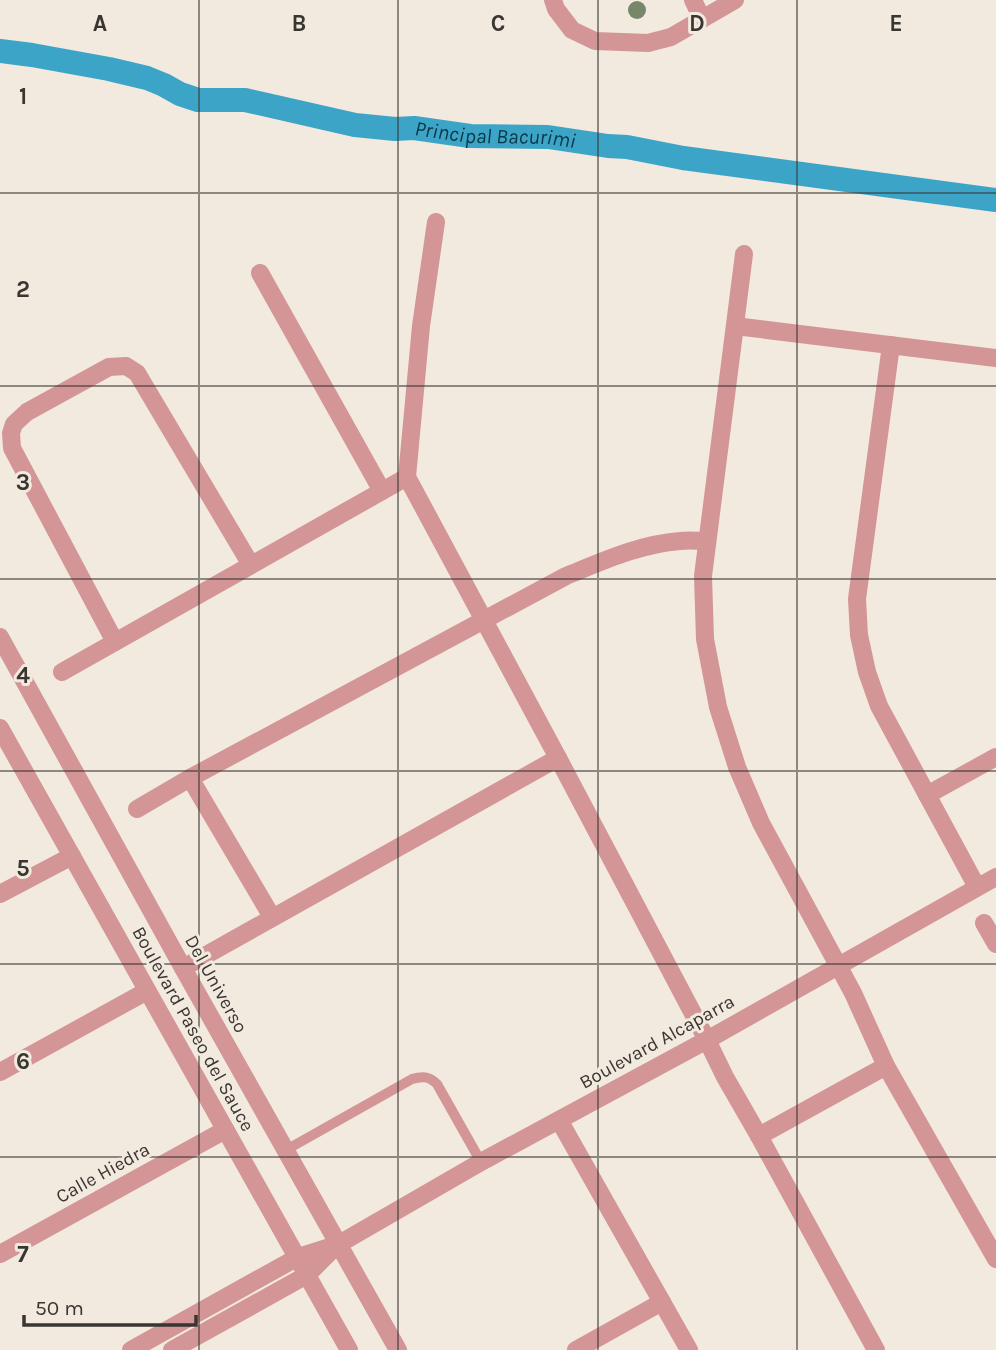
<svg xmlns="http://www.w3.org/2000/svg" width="996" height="1350" font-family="Karla,sans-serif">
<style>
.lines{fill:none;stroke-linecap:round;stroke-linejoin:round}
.canal{stroke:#3ca5c7;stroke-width:24}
.service{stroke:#d39596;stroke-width:10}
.minor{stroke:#d39596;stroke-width:18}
.tertiary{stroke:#d39596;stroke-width:18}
.tree{fill:#76876a}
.grid{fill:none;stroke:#393632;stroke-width:2;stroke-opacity:0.55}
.labels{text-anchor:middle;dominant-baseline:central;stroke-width:6;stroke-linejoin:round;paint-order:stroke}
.street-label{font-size:19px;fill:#393632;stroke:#f2e9df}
.water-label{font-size:21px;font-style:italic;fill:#083847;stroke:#f2e9df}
.grid-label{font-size:23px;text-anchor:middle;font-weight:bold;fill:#393632;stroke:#f2e9df;stroke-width:6;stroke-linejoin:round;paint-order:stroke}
</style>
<rect width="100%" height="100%" fill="#f2e9df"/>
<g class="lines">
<!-- canal -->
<path class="canal" id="s1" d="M0 51 32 55 109 69 147 78 164 85 180 94 198 100H245L355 125 395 129 414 128 470 136 548 137 608 146 627 147 683 158 996 200"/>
<!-- service -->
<path class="service" d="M286 1150 412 1079C422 1076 429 1076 437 1084L481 1162"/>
<!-- minor -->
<g class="minor">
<polyline points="693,0 702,19"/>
<polyline points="436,222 421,326 407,477 558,758 707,1040 725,1077 759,1136 876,1350"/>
<polyline points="744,254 703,576 705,639 718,707 737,767 761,823 853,993 886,1066 996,1259"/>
<polyline points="260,273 382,491"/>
<polyline points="735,326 996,358"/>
<polyline points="891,345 857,599 859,635 867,672 879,706 977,887"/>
<polyline points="115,642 12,448 11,433 14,424 27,412 109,367 126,366 137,373 251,565"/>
<polyline points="62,672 407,477"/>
<polyline points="190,778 272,917"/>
<polyline points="927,795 996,757"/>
<path d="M137 809 190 778 566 576C603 561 640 544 680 541 689 540 698 541 707 541"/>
<polyline points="0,894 72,856"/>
<polyline points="984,923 996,944"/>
<polyline points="183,968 558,758"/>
<polyline points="0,1072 147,991"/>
<polyline points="559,1120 689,1350"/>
<polyline points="759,1136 886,1066"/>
<polyline points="0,1254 225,1130"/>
<polyline points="131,1350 298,1257 339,1244 481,1162 707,1040 996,877"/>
<polyline points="172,1350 307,1275 334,1248"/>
<polyline points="576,1350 662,1302"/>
</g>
<!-- tertiary -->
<g class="tertiary">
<polyline points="553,0 556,9 572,30 595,41 648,43 671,37 735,0"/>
<polyline points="0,637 183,968 398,1350"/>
<polyline points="0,728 349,1350"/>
</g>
</g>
<!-- trees -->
<circle class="tree" cx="637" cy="10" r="9"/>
<!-- grid -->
<path class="grid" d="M199 0V1350M398 0V1350M598 0V1350M797 0V1350M0 193H996M0 386H996M0 579H996M0 771H996M0 964H996M0 1157H996"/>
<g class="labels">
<!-- street labels -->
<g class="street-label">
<text transform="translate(216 984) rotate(61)">Del Universo</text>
<text transform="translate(193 1029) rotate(61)">Boulevard Paseo del Sauce</text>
<text transform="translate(657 1042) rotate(-29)">Boulevard Alcaparra</text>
<text transform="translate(103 1173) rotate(-29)">Calle Hiedra</text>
</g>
<!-- water labels -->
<g class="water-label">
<text stroke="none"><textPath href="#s1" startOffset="506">Principal Bacurimi</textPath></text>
</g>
</g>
<g class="grid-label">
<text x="100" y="31">A</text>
<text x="299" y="31">B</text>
<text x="498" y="31">C</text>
<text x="697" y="31">D</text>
<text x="896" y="31">E</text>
<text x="23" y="104">1</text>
<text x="23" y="297">2</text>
<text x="23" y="490">3</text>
<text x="23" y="683">4</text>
<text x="23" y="876">5</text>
<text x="23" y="1069">6</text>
<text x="23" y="1262">7</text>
</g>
<!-- scale -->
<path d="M24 1315v10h172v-10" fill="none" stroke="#393632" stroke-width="3.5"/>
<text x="35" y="1315" font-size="21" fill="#393632" stroke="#f2e9df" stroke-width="5" paint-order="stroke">50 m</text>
</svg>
